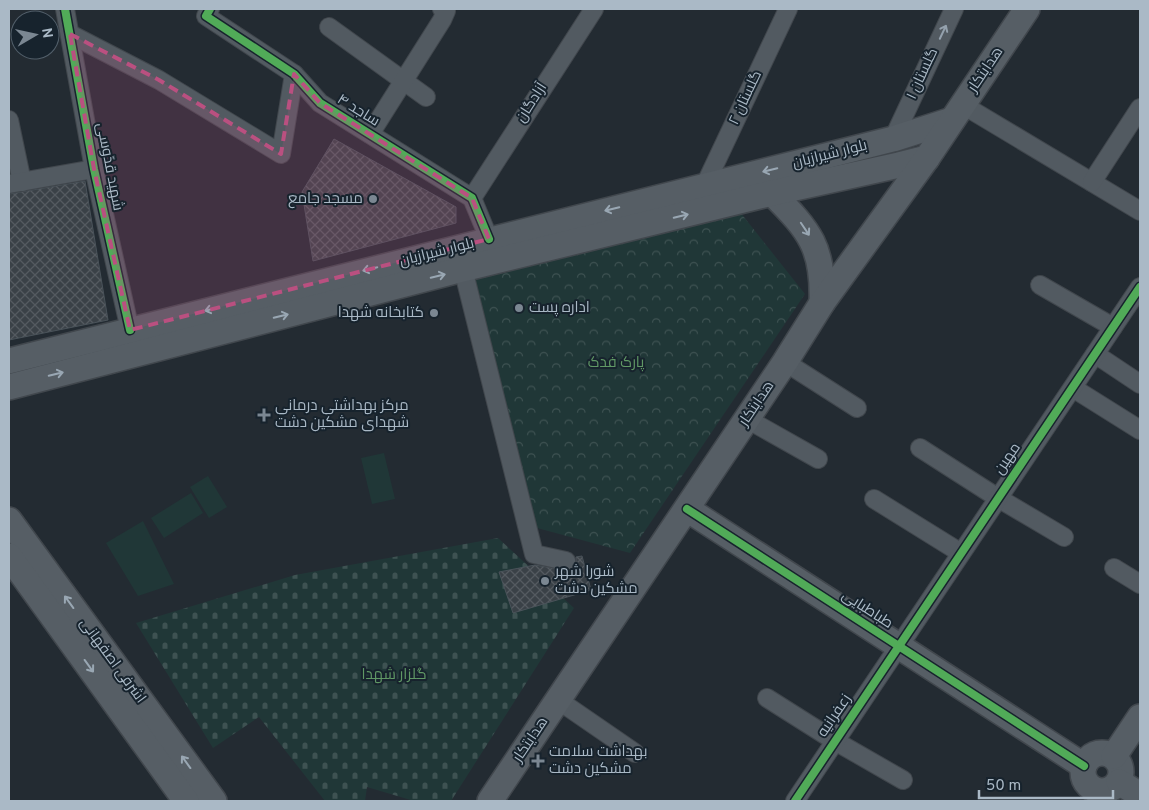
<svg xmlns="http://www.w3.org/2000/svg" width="1149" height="810" font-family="Overpass,Cairo,sans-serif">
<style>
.forest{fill:url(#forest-crowns)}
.cemetery{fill:url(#cemetery-stones)}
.pitch{fill:#203737}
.building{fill:url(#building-cross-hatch);stroke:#4a535a}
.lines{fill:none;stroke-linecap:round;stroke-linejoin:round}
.street-casing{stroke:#41474d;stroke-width:20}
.secondary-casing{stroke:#41474d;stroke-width:28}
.street{stroke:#525a61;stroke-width:18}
.secondary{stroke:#565e65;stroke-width:25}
.cycleway-casing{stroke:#17232d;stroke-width:11}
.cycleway{stroke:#51ab58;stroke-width:8}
.oneway{stroke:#94a1ad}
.oneway2{stroke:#99a7b3}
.marked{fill:#ba5080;fill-opacity:0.2;stroke:#ba5080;stroke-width:4;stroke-dasharray:10 6;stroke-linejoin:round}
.poi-dot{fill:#7b8792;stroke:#17232d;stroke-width:2}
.labels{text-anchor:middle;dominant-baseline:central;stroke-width:4;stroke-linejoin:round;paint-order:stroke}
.street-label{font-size:15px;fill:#aab9c6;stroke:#17232d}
.poi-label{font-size:15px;fill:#aab9c6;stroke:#17232d;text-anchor:start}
.park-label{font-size:15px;fill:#609865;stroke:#17232d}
</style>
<defs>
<pattern id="forest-crowns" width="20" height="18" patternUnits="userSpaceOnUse" patternTransform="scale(1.25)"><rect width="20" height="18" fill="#203737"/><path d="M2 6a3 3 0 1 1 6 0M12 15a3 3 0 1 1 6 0" fill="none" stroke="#3e5252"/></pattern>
<pattern id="cemetery-stones" width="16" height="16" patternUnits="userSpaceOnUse" patternTransform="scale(1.25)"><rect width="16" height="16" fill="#203737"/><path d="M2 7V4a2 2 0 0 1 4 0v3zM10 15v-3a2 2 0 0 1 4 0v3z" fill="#3e5252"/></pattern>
<pattern id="building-cross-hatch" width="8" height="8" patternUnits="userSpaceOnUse" patternTransform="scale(1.25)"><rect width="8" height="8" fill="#3a4147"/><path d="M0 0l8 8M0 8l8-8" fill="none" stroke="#545a60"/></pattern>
</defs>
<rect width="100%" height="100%" fill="#232b32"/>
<!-- forest -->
<polygon class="forest" points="736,207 805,294 630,553 537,528 474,279"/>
<!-- cemetery -->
<polygon class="cemetery" points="498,538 574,608 451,801 414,801 367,787 365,801 325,801 259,717 213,748 136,623 295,575"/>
<!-- pitch -->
<g class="pitch">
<polygon points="384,453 395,499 372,504 361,458"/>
<polygon points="208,476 227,507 209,518 190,487"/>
<polygon points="191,493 203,513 164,538 151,518"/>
<polygon points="143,521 174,584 138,596 106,543"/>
</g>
<!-- building -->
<g class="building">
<polygon points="334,139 456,207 456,223 313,261 302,192"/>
<polygon points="85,181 108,320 9,340 9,194"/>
<polygon points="582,556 591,590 513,613 499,572 535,565 569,571 573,568 576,564 576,557"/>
</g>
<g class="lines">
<defs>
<g id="street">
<polyline points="65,9 94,169 130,330"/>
<polyline points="210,9 206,16 294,74 320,103 472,198 489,239"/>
<polyline points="329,27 426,97"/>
<polyline points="70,34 159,80 281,154 294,74"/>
<polyline points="963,105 1140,211"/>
<polyline points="9,120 22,182"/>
<polyline points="370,134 442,20 446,11 442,9"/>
<polyline points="893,139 954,9"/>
<polyline points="1092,182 1140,108"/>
<polyline points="9,184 94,169"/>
<polyline points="704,187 788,9"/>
<polyline points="472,198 594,9"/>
<polyline points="463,269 534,554 566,561"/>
<polyline points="1040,285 1113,327"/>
<polyline points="1095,354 1140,384"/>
<polyline points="785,362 857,408"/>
<polyline points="1073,388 1140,430"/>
<polyline points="747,419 818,459"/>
<polyline points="920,448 998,498 1064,537"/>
<polyline points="874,499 961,553"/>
<polyline points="1114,568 1140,584"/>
<polyline points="767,698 835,741 903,780"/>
<polyline points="558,700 635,753"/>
<polyline points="795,801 1140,287"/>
</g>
<g id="secondary">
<path d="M772 193C810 231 824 248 822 303"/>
<polyline points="9,361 893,139 952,120"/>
<polyline points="9,387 463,269 772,193 899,165 927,158"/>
<polyline points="687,509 1084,766"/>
<polyline points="9,520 214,801"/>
<polyline points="9,556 186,801"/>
<circle cx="1102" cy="772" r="19"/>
<polyline points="1114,756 1140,717"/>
<polyline points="1119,782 1140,795"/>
<polyline points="490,801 785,362 822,303 927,158 1027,9"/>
</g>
</defs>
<!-- street casing -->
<use href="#street" class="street-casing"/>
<!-- secondary casing -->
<use href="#secondary" class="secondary-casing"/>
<!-- street -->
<use href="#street" class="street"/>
<!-- secondary -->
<use href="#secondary" class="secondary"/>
<defs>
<g id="cycleway">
<polyline points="65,9 94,169 130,330"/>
<polyline points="210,9 206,16 294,74 320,103 472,198 489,239"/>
<polyline points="687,509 1084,766"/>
<polyline points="795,801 1140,287"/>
</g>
</defs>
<!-- cycleway casing -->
<use href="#cycleway" class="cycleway-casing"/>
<!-- cycleway -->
<use href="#cycleway" class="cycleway"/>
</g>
<!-- one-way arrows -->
<defs><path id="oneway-shaft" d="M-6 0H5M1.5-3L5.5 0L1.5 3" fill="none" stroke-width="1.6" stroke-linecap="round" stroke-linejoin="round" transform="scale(1.25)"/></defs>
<use class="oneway" href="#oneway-shaft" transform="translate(943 32) rotate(-65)"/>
<g class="oneway2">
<use href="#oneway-shaft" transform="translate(770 170) rotate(166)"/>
<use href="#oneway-shaft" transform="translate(612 209) rotate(166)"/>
<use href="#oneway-shaft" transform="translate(681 216) rotate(-14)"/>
<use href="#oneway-shaft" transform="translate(805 229) rotate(56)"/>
<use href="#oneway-shaft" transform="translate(370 269) rotate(166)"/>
<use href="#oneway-shaft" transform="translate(438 276) rotate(-14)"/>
<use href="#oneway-shaft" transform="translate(212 309) rotate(166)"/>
<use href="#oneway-shaft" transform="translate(281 316) rotate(-14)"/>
<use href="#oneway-shaft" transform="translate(56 374) rotate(-14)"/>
<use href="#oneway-shaft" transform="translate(69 602) rotate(-126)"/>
<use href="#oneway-shaft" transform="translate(89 666) rotate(54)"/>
<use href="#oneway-shaft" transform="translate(186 762) rotate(-126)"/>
</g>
<!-- marked area -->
<path class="marked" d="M70 34 159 80 281 154 294 74 320 103 472 198 489 239 130 330 94 169Z"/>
<!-- markers -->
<g class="poi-dot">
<circle cx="373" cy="199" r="5"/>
<circle cx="519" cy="308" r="5"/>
<circle cx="434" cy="313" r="5"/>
<path d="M261.5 407.5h5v5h5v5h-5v5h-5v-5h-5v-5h5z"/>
<circle cx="545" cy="581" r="5"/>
<path d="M535.5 753.5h5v5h5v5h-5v5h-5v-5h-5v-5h5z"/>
</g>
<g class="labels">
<!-- street labels -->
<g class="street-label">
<text transform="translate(986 70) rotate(-56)">هدایتکار</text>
<text transform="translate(923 74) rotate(-65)">گلستان ۱</text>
<text transform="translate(746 98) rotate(-65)">گلستان ۲</text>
<text transform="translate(532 103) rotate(-57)">آزادگان</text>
<text transform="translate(358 111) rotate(32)">ساجد ۴</text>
<text transform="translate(830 155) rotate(-14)">بلوار شیرازیان</text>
<text transform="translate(109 167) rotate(79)">شهید قدّوسی</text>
<text transform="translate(437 253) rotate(-14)">بلوار شیرازیان</text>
<text transform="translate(757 404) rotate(-56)">هدایتکار</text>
<text transform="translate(1008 459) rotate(-56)">مهین</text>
<text transform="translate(867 610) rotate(33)">طباطبایی</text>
<text transform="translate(112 661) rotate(54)">اشرفی اصفهانی</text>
<text transform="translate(835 716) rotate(-56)">زعفرانیه</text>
<text transform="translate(531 740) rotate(-56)">هدایتکار</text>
</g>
<!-- poi labels -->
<g class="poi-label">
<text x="363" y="199" text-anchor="end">مسجد جامع</text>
<text x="529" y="308">اداره پست</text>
<text x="424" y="313" text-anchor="end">کتابخانه شهدا</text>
<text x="275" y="406">مرکز بهداشتی درمانی<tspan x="275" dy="17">شهدای مشکین دشت</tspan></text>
<text x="555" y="572">شورا شهر<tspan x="555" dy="17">مشکین دشت</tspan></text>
<text x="549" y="752">بهداشت سلامت<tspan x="549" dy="17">مشکین دشت</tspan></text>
</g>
<!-- park labels -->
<g class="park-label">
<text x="616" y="363">پارک فدک</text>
<text x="394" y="675">گلزار شهدا</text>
</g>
</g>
<!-- border -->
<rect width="1149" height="810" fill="none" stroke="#aab9c6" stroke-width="20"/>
<!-- north arrow -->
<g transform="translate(35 35) rotate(81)"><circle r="24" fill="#17232d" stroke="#525f6a"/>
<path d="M0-4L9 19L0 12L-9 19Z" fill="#7b8792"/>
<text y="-8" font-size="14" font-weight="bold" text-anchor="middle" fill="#aab9c6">N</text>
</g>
<!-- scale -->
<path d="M979 790v8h134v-8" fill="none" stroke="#aab9c6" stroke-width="2.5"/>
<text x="986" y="790" font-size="15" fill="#aab9c6" stroke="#17232d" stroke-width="4" paint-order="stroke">50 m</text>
</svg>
